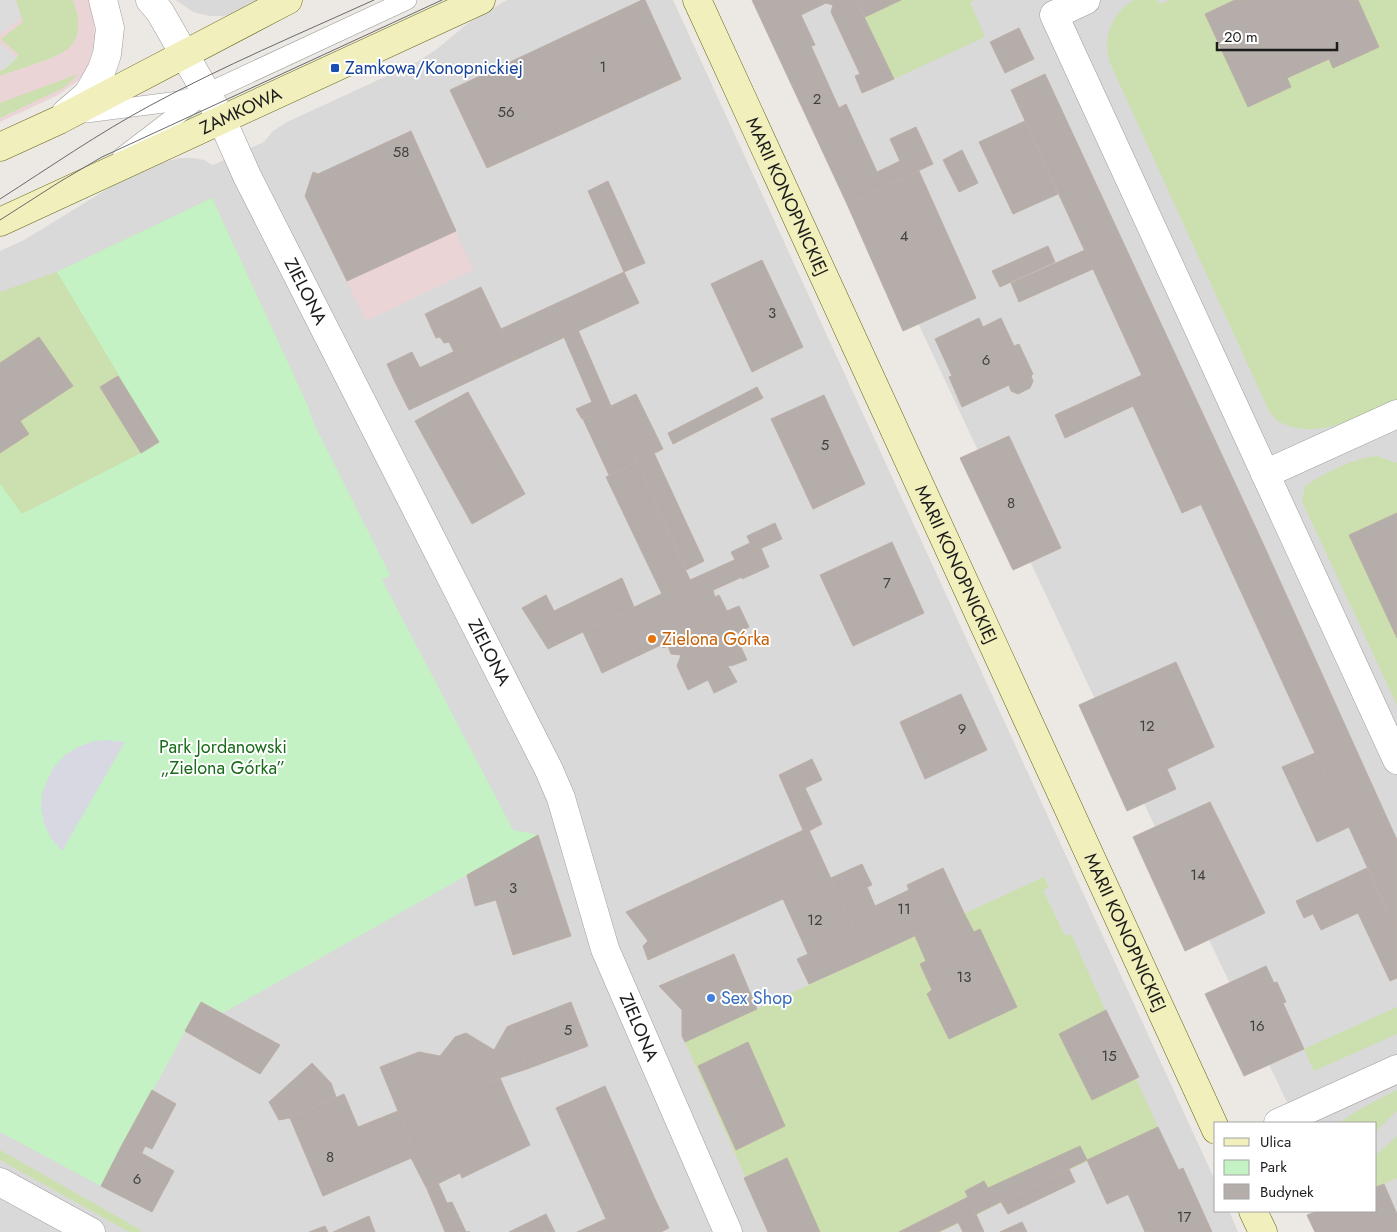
<svg xmlns="http://www.w3.org/2000/svg" width="1397" height="1232" font-family="Jost,sans-serif">
<style>
.residential{fill:#dad9d9}
.commercial{fill:#ebd4d5}
.grass{fill:#cbe0ae}
.park{fill:#c4f2c4}
.parking{fill:#dcdcdc}
.plaza{fill:#d7d8e1}
.building{fill:#b5ada9;stroke:#bcafa7}
.lines{fill:none;stroke-linecap:round;stroke-linejoin:round}
.lane-casing{stroke:#9d9d9d;stroke-width:20}
.street-casing{stroke:#9d9d9d;stroke-width:29}
.secondary-casing{stroke:#616412;stroke-width:29}
.lane{stroke:#fff;stroke-width:19}
.street{stroke:#fff;stroke-width:28}
.secondary{stroke:#f1efbc;stroke-width:28}
.tram{stroke:#6a6a6a;stroke-width:1}
.transit-dot{fill:#1a4fb4;stroke:#fff;stroke-width:2}
.food-dot{fill:#e8710a;stroke:#fff;stroke-width:2}
.shop-dot{fill:#3f7fe0;stroke:#fff;stroke-width:2}
.labels{text-anchor:middle;dominant-baseline:central;stroke-width:4;stroke-linejoin:round;paint-order:stroke}
.number-label{font-size:15px;fill:#42403f}
.transit-label{font-size:18px;fill:#164399;stroke:#fff;text-anchor:start}
.street-label{font-size:18px;fill:#1c1c1c;stroke:#fff}
.food-label{font-size:18px;fill:#c56008;stroke:#fff;text-anchor:start}
.park-label{font-size:18px;fill:#196b19;stroke:#fff}
.shop-label{font-size:18px;fill:#366cbe;stroke:#fff;text-anchor:start}
</style>
<rect width="100%" height="100%" fill="#ece8e3"/>
<!-- residential -->
<g class="residential">
<polygon points="176,0 263,0 231,15 221,16 210,16 193,12"/>
<polygon points="507,0 673,0 1213,1176 1216,1181 1216,1211 1229,1211 1238,1232 0,1232 0,251 24,240 114,185 161,163 180,158 193,158 204,160 213,165 264,142 273,131 285,123 417,62 437,49 467,24"/>
<polygon points="766,0 1397,0 1397,1232 1349,1232 1338,1211 1376,1211 1376,1123 1297,1123 1174,867"/>
</g>
<!-- commercial -->
<g class="commercial">
<polygon points="0,0 89,0 93,11 95,36 93,49 86,70 77,82 56,96 0,122"/>
<polygon points="411,131 473,270 366,321 305,196 313,172 318,174"/>
</g>
<!-- grass -->
<g class="grass">
<path d="M16 0H72C80 14 82 36 69 48 58 58 16 70 0 76V71L5 69 19 55 1 39 23 22Z"/>
<polygon points="901,0 975,0 970,2 985,37 894,79 865,17"/>
<path d="M1135 0H1156L1161 4 1170 0H1397V400C1364 415 1314 443 1278 421 1274 418 1271 413 1268 409L1110 63C1109 57 1106 49 1107 43 1108 26 1119 6 1135 0Z"/>
<polygon points="78,74 65,87 0,118 0,103"/>
<polygon points="212,198 307,404 297,420 0,547 0,292 57,272"/>
<path d="M1377 456 1397 463V705L1302 501 1305 486C1327 472 1351 459 1377 456Z"/>
<polygon points="1044,877 1049,887 1043,890 1065,936 1071,934 1158,1127 941,1232 770,1232 685,1042"/>
<polygon points="1397,1007 1397,1034 1314,1071 1304,1049"/>
<polygon points="1397,1090 1397,1111 1376,1131 1376,1123 1339,1123 1360,1109"/>
<polygon points="1397,1136 1397,1178 1376,1187 1376,1155"/>
<polygon points="0,1150 141,1230 140,1232 129,1232 0,1160"/>
</g>
<!-- park -->
<polygon class="park" points="212,198 307,404 314,424 390,575 382,580 513,830 538,835 223,1013 201,1002 101,1186 0,1132 0,484 22,514 141,453 159,442 57,272"/>
<!-- parking -->
<g class="parking">
<polygon points="0,0 16,0 21,19 0,34"/>
<polygon points="0,43 17,58 5,69 0,71"/>
</g>
<!-- plaza -->
<polygon class="plaza" points="109,740 125,742 62,851 50,837 44,823 41,808 42,794 47,781 54,767 66,754 78,747 94,741"/>
<!-- building -->
<g class="building">
<polygon points="642,0 645,0 681,79 562,134 525,55"/>
<polygon points="752,0 856,0 894,79 862,93 855,76 860,74 831,12 833,5 826,3 801,15 815,45 811,46 839,108 846,104 877,172 900,161 890,139 916,127 933,164 847,204"/>
<polygon points="856,0 901,0 865,17"/>
<polygon points="1235,0 1358,0 1379,47 1333,68 1329,59 1287,78 1291,87 1248,107 1205,14"/>
<polygon points="1019,28 1034,59 1005,73 990,42"/>
<polygon points="525,55 562,134 487,168 450,90"/>
<polygon points="1045,74 1261,539 1397,840 1397,932 1011,90"/>
<polygon points="1025,121 1058,194 1013,214 979,142"/>
<polygon points="411,131 456,231 347,281 305,196 313,172 318,174"/>
<polygon points="962,150 978,183 959,192 943,160"/>
<polygon points="919,171 976,298 903,331 847,204"/>
<polygon points="608,181 645,263 624,272 588,191"/>
<polygon points="1048,246 1055,262 1000,287 992,271"/>
<polygon points="1085,250 1093,269 1019,302 1011,283"/>
<polygon points="762,260 803,347 752,372 711,284"/>
<polygon points="624,272 639,303 515,360 501,329"/>
<polygon points="481,287 501,329 454,352 449,342 444,343 440,337 436,338 425,314"/>
<polygon points="979,318 983,327 1001,318 1014,346 1019,344 1033,374 1031,376 1033,381 1030,388 1018,394 1011,391 1009,385 962,407 949,377 952,376 935,339"/>
<polygon points="501,329 515,360 409,410 394,380"/>
<polygon points="578,330 611,406 582,419 576,409 592,402 564,337"/>
<polygon points="39,337 73,386 20,421 29,434 0,453 0,363"/>
<polygon points="412,352 420,368 394,380 387,364"/>
<polygon points="1142,375 1202,504 1182,513 1133,406 1065,438 1055,415"/>
<polygon points="118,376 159,442 141,453 100,387"/>
<polygon points="757,387 763,398 673,444 668,433"/>
<polygon points="468,392 525,494 472,524 415,421"/>
<polygon points="636,394 663,449 637,462 611,406"/>
<polygon points="824,395 865,484 813,509 771,419"/>
<polygon points="611,406 637,462 609,475 583,419"/>
<polygon points="1009,436 1061,548 1013,570 960,458"/>
<polygon points="654,453 704,561 686,570 637,462"/>
<polygon points="637,462 690,580 662,594 606,477"/>
<polygon points="1397,513 1397,638 1349,535"/>
<polygon points="775,523 782,539 735,560 731,552 750,543 747,536"/>
<polygon points="892,542 924,613 853,646 820,575"/>
<polygon points="761,548 769,567 742,579 742,577 698,597 690,580"/>
<polygon points="622,578 634,607 548,649 522,608 546,595 554,611"/>
<polygon points="690,580 731,665 728,666 737,682 714,693 708,680 688,690 677,666 681,655 671,654 668,646 663,648 661,645 602,673 583,632"/>
<polygon points="713,590 715,597 719,595 727,611 739,606 749,627 735,635 747,660 731,666 698,597"/>
<polygon points="1176,662 1214,747 1167,769 1176,789 1127,811 1079,705"/>
<polygon points="961,694 987,750 925,779 900,722"/>
<polygon points="1315,753 1349,827 1317,842 1282,767"/>
<polygon points="812,759 822,780 805,788 822,824 809,831 808,828 803,830 779,775"/>
<polygon points="1210,802 1265,913 1185,951 1133,837"/>
<polygon points="808,828 867,958 809,984 797,959 808,954 783,899 648,960 643,946 648,941 626,912"/>
<polygon points="538,835 571,936 513,955 496,900 475,906 467,875"/>
<polygon points="862,864 872,885 867,887 875,906 909,890 907,885 943,868 964,913 867,958 831,878"/>
<polygon points="1367,868 1375,885 1304,918 1296,901"/>
<polygon points="1375,885 1397,932 1397,978 1390,981 1358,913 1321,930 1313,914"/>
<polygon points="964,913 974,932 980,929 1017,1007 949,1039 927,994 932,990 920,964 926,961 915,936"/>
<polygon points="734,954 757,1009 685,1042 682,1036 682,1010 659,986"/>
<polygon points="1266,966 1274,983 1277,982 1286,1002 1283,1003 1304,1049 1244,1076 1205,994"/>
<polygon points="201,1002 280,1045 260,1074 185,1031"/>
<polygon points="571,1002 588,1046 527,1069 511,1025"/>
<polygon points="1106,1010 1139,1077 1092,1100 1059,1034"/>
<polygon points="511,1025 527,1069 398,1111 380,1067 419,1052 440,1056 455,1037 466,1033 494,1050 507,1027"/>
<polygon points="748,1042 785,1126 736,1150 698,1066"/>
<polygon points="312,1063 331,1083 336,1097 290,1118 279,1120 269,1102"/>
<polygon points="500,1078 514,1110 416,1156 398,1111"/>
<polygon points="605,1086 654,1197 606,1219 556,1108"/>
<polygon points="152,1090 176,1104 152,1149 145,1146 142,1153 123,1143"/>
<polygon points="344,1094 358,1127 398,1111 416,1156 323,1196 290,1118"/>
<polygon points="514,1110 530,1145 462,1178 460,1173 427,1189 411,1158"/>
<polygon points="1158,1127 1179,1171 1107,1204 1087,1160"/>
<polygon points="123,1143 174,1171 152,1212 101,1186"/>
<polygon points="1080,1146 1087,1160 976,1214 965,1191 984,1181 988,1188"/>
<polygon points="787,1158 820,1232 768,1232 744,1178"/>
<polygon points="1183,1168 1212,1232 1145,1232 1128,1194"/>
<polygon points="1069,1169 1075,1182 1008,1214 1001,1202"/>
<polygon points="438,1183 447,1203 452,1202 466,1232 470,1232 445,1232 427,1189"/>
<polygon points="1384,1184 1397,1214 1397,1232 1315,1232 1307,1215 1318,1211 1376,1211 1376,1187"/>
<polygon points="654,1197 669,1228 661,1232 577,1232"/>
<polygon points="968,1197 976,1214 938,1232 899,1232"/>
<polygon points="546,1214 555,1232 509,1232"/>
<polygon points="976,1214 984,1232 963,1232 958,1222"/>
<polygon points="369,1216 375,1232 333,1232"/>
<polygon points="1022,1222 1027,1232 1000,1232"/>
<polygon points="325,1226 328,1232 309,1232"/>
</g>
<g class="lines">
<defs>
<g id="lane">
<polyline points="86,113 179,101 207,93 407,0"/>
<polyline points="122,157 198,99"/>
</g>
<g id="street">
<path id="s1" d="M150 0 160 12 222 120 247 176 549 770 561 798 605 949 728 1232"/>
<polyline points="1086,0 1054,15 1397,760"/>
<polyline points="66,113 88,94 102,69 107,54 110,28 103,0"/>
<polyline points="1265,474 1397,414"/>
<polyline points="1278,1123 1397,1069"/>
<polyline points="0,1182 91,1232"/>
</g>
<g id="secondary">
<path id="s2" d="M697 0 1216 1130"/>
<polyline points="0,147 59,120 288,0"/>
<path id="s3" d="M0 222 481 0"/>
<polyline points="1253,1211 1263,1232"/>
</g>
</defs>
<!-- lane casing -->
<use href="#lane" class="lane-casing"/>
<!-- street casing -->
<use href="#street" class="street-casing"/>
<!-- secondary casing -->
<use href="#secondary" class="secondary-casing"/>
<!-- lane -->
<use href="#lane" class="lane"/>
<!-- street -->
<use href="#street" class="street"/>
<!-- secondary -->
<use href="#secondary" class="secondary"/>
<!-- tram -->
<g class="tram">
<path d="M0 199C50 167 99 133 151 105 223 66 299 34 374 0"/>
<polyline points="0,220 61,181 102,157 442,0"/>
</g>
</g>
<!-- markers -->
<rect class="transit-dot" x="330" y="63" width="10" height="10" rx="2.5"/>
<circle class="food-dot" cx="652" cy="639" r="5"/>
<circle class="shop-dot" cx="711" cy="998" r="5"/>
<g class="labels">
<!-- number labels -->
<g class="number-label">
<text x="603" y="67">1</text>
<text x="817" y="99">2</text>
<text x="506" y="112">56</text>
<text x="401" y="152">58</text>
<text x="904" y="236">4</text>
<text x="772" y="313">3</text>
<text x="986" y="360">6</text>
<text x="825" y="445">5</text>
<text x="1011" y="503">8</text>
<text x="887" y="583">7</text>
<text x="1147" y="726">12</text>
<text x="962" y="729">9</text>
<text x="1198" y="875">14</text>
<text x="513" y="888">3</text>
<text x="904" y="909">11</text>
<text x="815" y="920">12</text>
<text x="964" y="977">13</text>
<text x="1257" y="1026">16</text>
<text x="568" y="1030">5</text>
<text x="1109" y="1056">15</text>
<text x="330" y="1157">8</text>
<text x="137" y="1179">6</text>
<text x="1184" y="1217">17</text>
</g>
<!-- transit labels -->
<g class="transit-label">
<text x="345" y="68">Zamkowa/Konopnickiej</text>
</g>
<!-- street labels -->
<g class="street-label">
<text stroke="none"><textPath href="#s3" startOffset="265">ZAMKOWA</textPath></text>
<text stroke="none"><textPath href="#s2" startOffset="216">MARII KONOPNICKIEJ</textPath></text>
<text stroke="none"><textPath href="#s1" startOffset="331">ZIELONA</textPath></text>
<text stroke="none"><textPath href="#s2" startOffset="621">MARII KONOPNICKIEJ</textPath></text>
<text stroke="none"><textPath href="#s1" startOffset="736">ZIELONA</textPath></text>
<text stroke="none"><textPath href="#s2" startOffset="1026">MARII KONOPNICKIEJ</textPath></text>
<text stroke="none"><textPath href="#s1" startOffset="1141">ZIELONA</textPath></text>
</g>
<!-- food labels -->
<g class="food-label">
<text x="662" y="639">Zielona Górka</text>
</g>
<!-- park labels -->
<g class="park-label">
<text x="223" y="747">Park Jordanowski<tspan x="223" dy="21">„Zielona Górka”</tspan></text>
</g>
<!-- shop labels -->
<g class="shop-label">
<text x="721" y="998">Sex Shop</text>
</g>
</g>
<!-- legend -->
<rect x="1214" y="1122" width="162" height="90" fill="#ffffff" stroke="#a4a4a4"/>
<rect x="1224" y="1138" width="25" height="8" fill="#f1efbc" stroke="#a4a4a4"/>
<text x="1260" y="1147" font-size="15" fill="#1c1c1c">Ulica</text>
<rect x="1224" y="1160" width="25" height="15" fill="#c4f2c4" stroke="#a4a4a4"/>
<text x="1260" y="1172" font-size="15" fill="#1c1c1c">Park</text>
<rect x="1224" y="1184" width="25" height="15" fill="#b5ada9" stroke="#a4a4a4"/>
<text x="1260" y="1197" font-size="15" fill="#1c1c1c">Budynek</text>
<!-- scale -->
<path d="M1217 42v8h120v-8" fill="none" stroke="#1c1c1c" stroke-width="2.5"/>
<text x="1224" y="42" font-size="15" fill="#1c1c1c" stroke="#ffffff" stroke-width="4" paint-order="stroke">20 m</text>
</svg>
